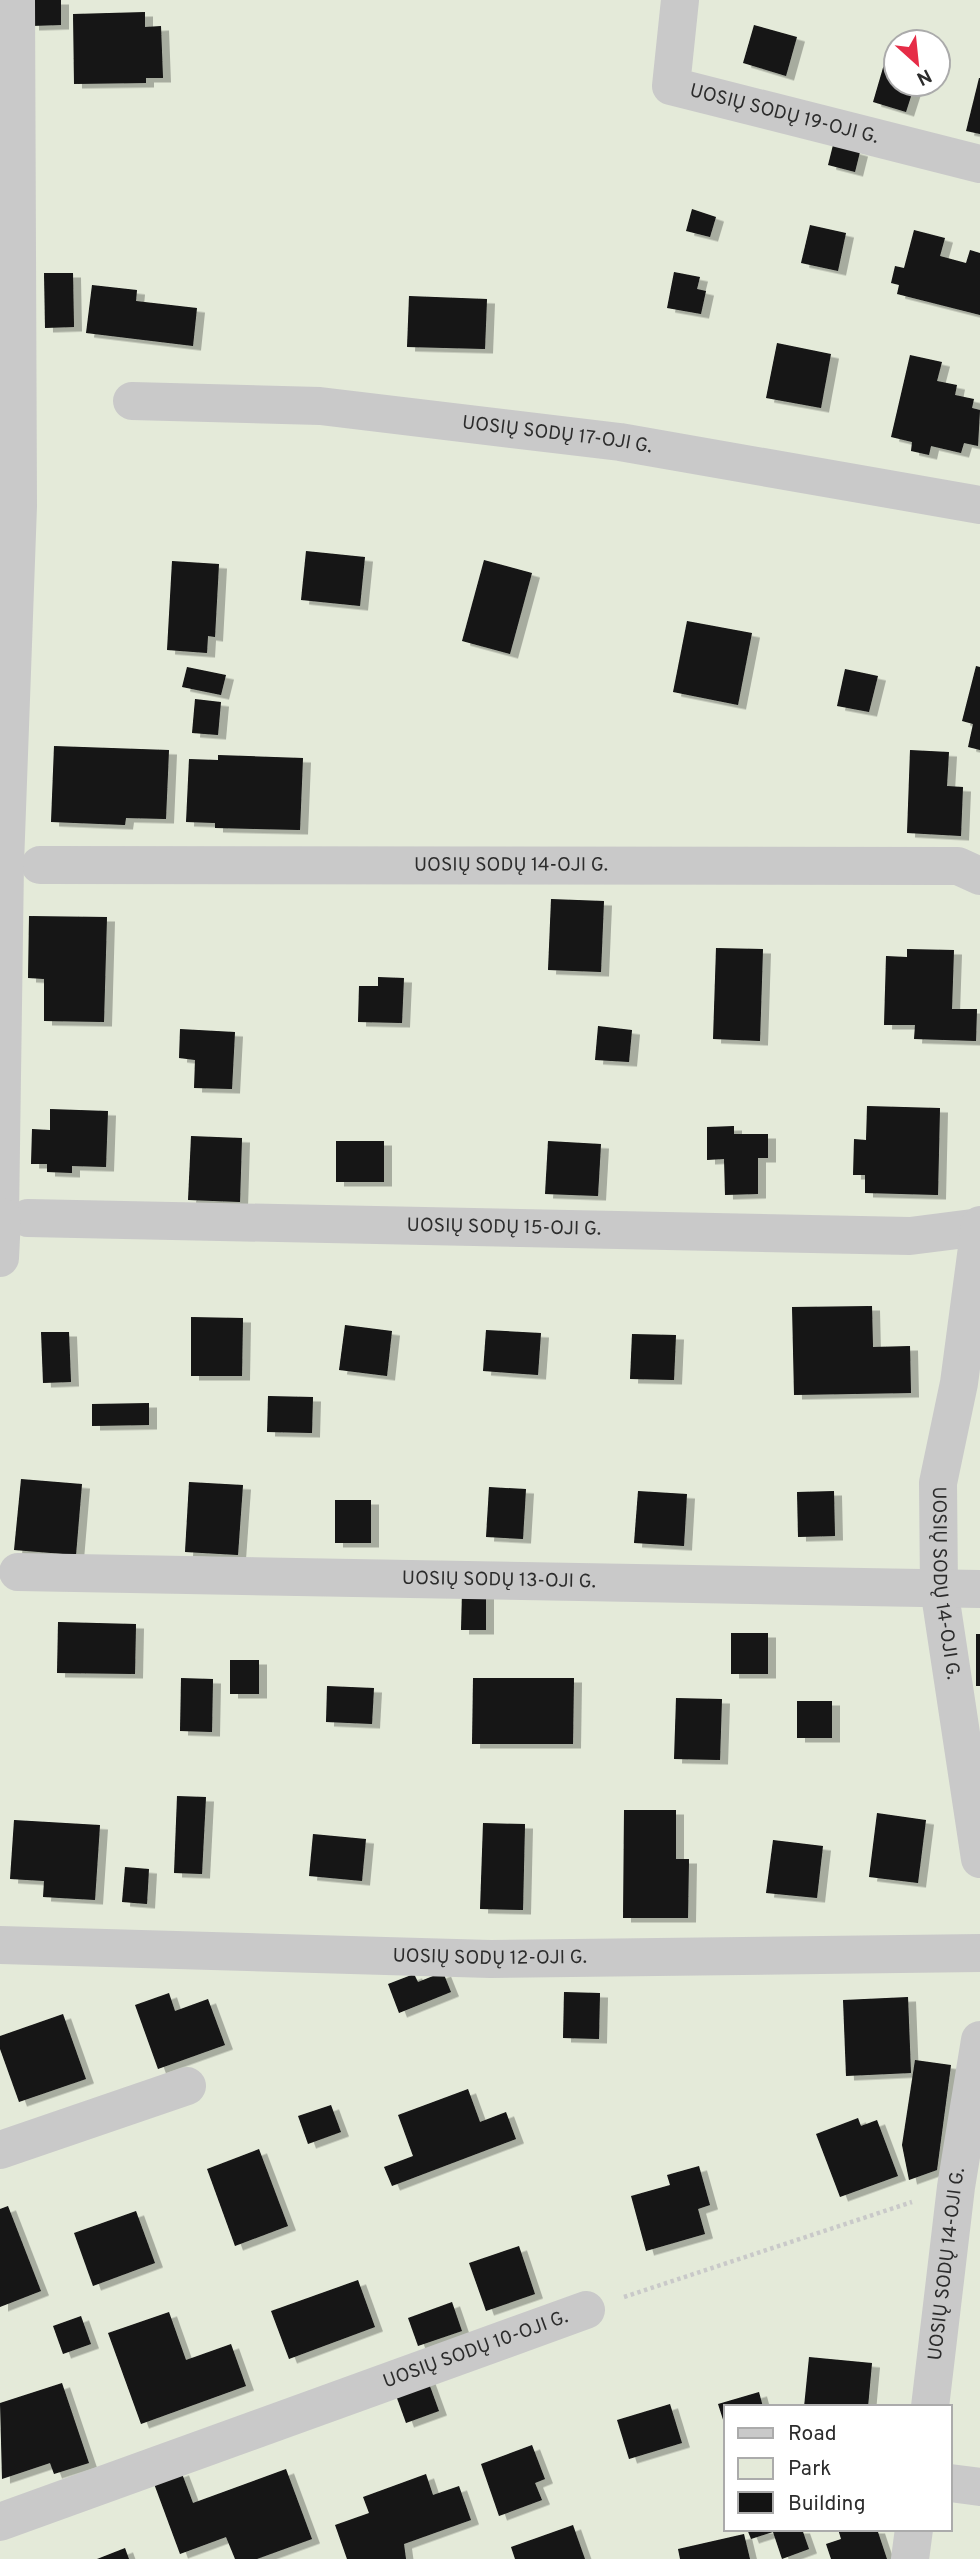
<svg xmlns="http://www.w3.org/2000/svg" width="980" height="2559" font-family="Overpass,sans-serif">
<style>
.green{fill:#e4ead9;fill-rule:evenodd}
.building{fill:#131313;filter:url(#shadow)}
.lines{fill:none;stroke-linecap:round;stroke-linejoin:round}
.path{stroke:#c9c9c9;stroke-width:4.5;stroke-dasharray:3.5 3.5;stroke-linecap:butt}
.minor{stroke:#c9c9c9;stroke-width:38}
.labels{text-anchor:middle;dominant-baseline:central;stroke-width:7;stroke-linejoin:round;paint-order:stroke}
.street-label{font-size:19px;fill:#2c2c2c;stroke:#fff}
</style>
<defs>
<filter id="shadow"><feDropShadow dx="8" dy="4.5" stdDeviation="0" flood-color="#0004"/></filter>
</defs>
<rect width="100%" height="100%" fill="#fff"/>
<!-- green -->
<path class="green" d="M0 0H980V2559H0ZM896 42H938V84H896ZM726 2407H950V2529H726Z"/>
<!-- building -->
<g class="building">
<polygon points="31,0 61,0 61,25 31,26"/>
<polygon points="145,12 145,27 161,26 163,78 146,78 146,83 74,84 73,14"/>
<polygon points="754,25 797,37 786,76 743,63"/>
<polygon points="887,54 896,57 896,84 915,84 906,112 873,102"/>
<polygon points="979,78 980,78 980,134 966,131"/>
<polygon points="833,145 860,152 855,172 828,165"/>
<polygon points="692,209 716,217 710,237 686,231"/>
<polygon points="810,225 846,233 838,271 801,263"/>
<polygon points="914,230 945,238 940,256 966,263 970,250 980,253 980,315 897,294 899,285 891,283 895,266 904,268"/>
<polygon points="674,272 700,277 697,289 706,291 701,314 667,308"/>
<polygon points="44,273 73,273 74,327 45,328"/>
<polygon points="92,285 137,290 136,301 197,308 193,346 86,333"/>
<polygon points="409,296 487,299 485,349 407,347"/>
<polygon points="777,343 831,354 821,408 766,398"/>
<polygon points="910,355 942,362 937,381 957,385 955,395 974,399 972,408 980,410 978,446 964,443 961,453 931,446 929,455 911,451 912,442 891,437"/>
<polygon points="306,551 365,557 360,606 301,600"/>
<polygon points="484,560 532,573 510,654 462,641"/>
<polygon points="172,561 219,564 215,637 208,636 207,653 167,650"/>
<polygon points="687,621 752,633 738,705 673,692"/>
<polygon points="976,666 980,667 980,750 968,747 973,724 962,721"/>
<polygon points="187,667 226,675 221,695 182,687"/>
<polygon points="845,669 878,676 869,712 837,706"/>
<polygon points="195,699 221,702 218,735 192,733"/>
<polygon points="54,746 169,750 166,819 126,818 125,825 51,822"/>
<polygon points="910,750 949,752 947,786 963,787 961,836 907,833"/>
<polygon points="218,755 303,758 300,830 215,828 215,823 186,822 189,759 218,760"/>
<polygon points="551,899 604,901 601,972 548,970"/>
<polygon points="29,916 107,917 104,1022 44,1021 44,979 28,978"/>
<polygon points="716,948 763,949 760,1041 713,1039"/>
<polygon points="907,949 954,950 952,1009 977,1009 976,1041 914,1039 915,1025 884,1025 886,956 907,957"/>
<polygon points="378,977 404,978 402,1023 358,1022 359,986 378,986"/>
<polygon points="598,1026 632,1030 629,1062 595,1060"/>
<polygon points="180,1029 235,1032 232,1089 194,1088 195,1060 179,1058"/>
<polygon points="867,1106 940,1108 938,1195 865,1193 865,1175 853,1175 854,1139 866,1140"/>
<polygon points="50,1109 108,1111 106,1167 72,1166 72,1173 47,1172 47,1164 31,1164 32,1129 50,1130"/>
<polygon points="734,1126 734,1134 768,1134 768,1158 758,1158 758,1194 725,1195 724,1159 707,1160 707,1127"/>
<polygon points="191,1136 242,1138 240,1202 188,1200"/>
<rect x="336" y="1141" width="48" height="41"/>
<polygon points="548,1141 601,1144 598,1196 545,1194"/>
<polygon points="872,1306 873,1347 910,1346 911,1393 794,1395 792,1307"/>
<polygon points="191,1317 243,1318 242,1376 191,1376"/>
<polygon points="345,1325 392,1331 387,1376 339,1370"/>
<polygon points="486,1330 541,1333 538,1375 483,1371"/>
<polygon points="41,1332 69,1332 71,1382 43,1383"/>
<polygon points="632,1334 676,1335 674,1380 630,1379"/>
<polygon points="268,1396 313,1397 312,1433 267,1432"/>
<polygon points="149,1403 149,1425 92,1426 92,1404"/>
<polygon points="21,1479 82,1484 76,1555 14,1550"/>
<polygon points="189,1482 243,1485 238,1555 185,1552"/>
<polygon points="489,1487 526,1489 523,1539 486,1537"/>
<polygon points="638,1491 687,1494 684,1546 634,1543"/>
<polygon points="834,1491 835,1536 798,1537 797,1492"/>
<rect x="335" y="1500" width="36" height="43"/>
<polygon points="462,1592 486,1593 486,1630 461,1630"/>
<polygon points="58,1622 136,1624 135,1674 57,1673"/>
<rect x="731" y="1633" width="37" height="41"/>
<rect x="976" y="1634" width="4" height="52"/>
<rect x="230" y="1660" width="29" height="34"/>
<polygon points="181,1678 213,1679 212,1732 180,1731"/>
<polygon points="473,1678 574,1678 573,1744 472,1744"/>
<polygon points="327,1686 374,1688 372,1724 326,1722"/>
<polygon points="676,1698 722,1699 720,1760 674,1759"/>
<rect x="797" y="1701" width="35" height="37"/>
<polygon points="177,1796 206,1797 202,1874 174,1873"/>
<polygon points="624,1810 676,1810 676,1859 689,1859 688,1918 623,1918"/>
<polygon points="877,1813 926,1820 918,1883 869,1877"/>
<polygon points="14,1820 100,1825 95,1900 43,1897 44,1881 10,1879"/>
<polygon points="483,1823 525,1824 523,1910 480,1909"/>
<polygon points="313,1834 366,1839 362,1881 309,1876"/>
<polygon points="773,1840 823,1846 817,1898 766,1893"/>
<polygon points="125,1867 149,1869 147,1904 122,1902"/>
<polygon points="443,1972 451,1992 399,2013 388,1984 414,1974 418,1982"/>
<polygon points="564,1992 600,1993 599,2039 563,2038"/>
<polygon points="169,1993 175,2011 208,1999 225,2045 158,2069 135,2005"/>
<polygon points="908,1997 911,2073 846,2076 843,2000"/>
<polygon points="63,2014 86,2079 19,2102 0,2049 0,2036"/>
<polygon points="915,2060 951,2065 937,2170 909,2180 902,2145"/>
<polygon points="468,2089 480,2122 506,2112 516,2139 392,2186 384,2167 413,2156 398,2115"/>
<polygon points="331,2105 341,2132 308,2144 298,2116"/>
<polygon points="858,2118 861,2126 877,2120 898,2176 840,2197 816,2134"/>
<polygon points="259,2149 288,2226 235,2246 207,2169"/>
<polygon points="699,2166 710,2205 698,2209 705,2234 646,2251 631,2196 670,2185 667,2175"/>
<polygon points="8,2206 41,2291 0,2307 0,2209"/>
<polygon points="136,2211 155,2263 93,2286 74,2233"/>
<polygon points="519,2246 535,2294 486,2311 469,2263"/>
<polygon points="358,2280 375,2327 289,2359 271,2311"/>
<polygon points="452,2302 462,2331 418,2346 408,2318"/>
<polygon points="169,2312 186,2360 231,2344 246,2386 141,2424 108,2333"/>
<polygon points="81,2316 91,2344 63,2354 53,2326"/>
<polygon points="809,2357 872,2363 868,2407 804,2407"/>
<polygon points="427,2378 439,2411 406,2423 394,2390"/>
<polygon points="62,2383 89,2463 54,2474 50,2463 2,2479 0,2403"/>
<polygon points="759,2392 763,2407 726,2407 726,2429 718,2404"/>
<polygon points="670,2404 682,2443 629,2459 617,2420"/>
<polygon points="532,2445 545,2479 535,2483 542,2500 499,2516 481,2464"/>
<polygon points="286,2469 312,2539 257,2559 235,2559 226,2537 180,2554 153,2481 181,2471 193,2503"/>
<polygon points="426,2474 433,2495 459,2486 471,2520 404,2544 406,2559 347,2559 335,2525 369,2513 363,2497"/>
<polygon points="573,2525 585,2559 515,2559 511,2547"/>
<polygon points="747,2529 802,2529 809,2549 782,2559 773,2532 751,2539"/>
<polygon points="838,2529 877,2529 887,2559 831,2559 826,2544 841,2539"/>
<polygon points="744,2534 750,2559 680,2559 678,2549"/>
<polygon points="125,2548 129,2559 97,2559"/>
</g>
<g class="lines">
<!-- path -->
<polyline class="path" points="624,2297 912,2202"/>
<!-- minor -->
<g class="minor">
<path id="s1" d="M680 0 671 86 980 164"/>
<path id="s2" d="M132 401 320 406 620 442 980 505"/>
<path id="s3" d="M40 865 958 866 980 876"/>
<polyline points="0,1217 5,864 18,506 16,0"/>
<path id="s4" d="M28 1218 910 1236 980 1227"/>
<path id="s5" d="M980 1225 959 1383 938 1483 939 1588 980 1859"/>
<polyline points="0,1258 2,1217"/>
<path id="s6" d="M18 1572 980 1589"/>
<path id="s7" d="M0 1945 491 1959 980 1953"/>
<polyline points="0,2150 187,2086"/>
<path id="s8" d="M930 2407 956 2187 980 2040"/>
<polyline points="950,2483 980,2487"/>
<path id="s9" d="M0 2522 586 2310"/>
<polyline points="910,2559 914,2529"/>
</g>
</g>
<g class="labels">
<!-- street labels -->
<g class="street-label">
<text stroke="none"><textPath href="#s1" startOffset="203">UOSIŲ SODŲ 19-OJI G.</textPath></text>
<text stroke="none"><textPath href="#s2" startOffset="427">UOSIŲ SODŲ 17-OJI G.</textPath></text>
<text stroke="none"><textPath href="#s3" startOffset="471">UOSIŲ SODŲ 14-OJI G.</textPath></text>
<text stroke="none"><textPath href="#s4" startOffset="476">UOSIŲ SODŲ 15-OJI G.</textPath></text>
<text stroke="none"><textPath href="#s6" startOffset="481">UOSIŲ SODŲ 13-OJI G.</textPath></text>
<text stroke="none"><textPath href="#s5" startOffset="362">UOSIŲ SODŲ 14-OJI G.</textPath></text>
<text stroke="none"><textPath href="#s7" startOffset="490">UOSIŲ SODŲ 12-OJI G.</textPath></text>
<text stroke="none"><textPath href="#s8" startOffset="144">UOSIŲ SODŲ 14-OJI G.</textPath></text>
<text stroke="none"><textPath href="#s9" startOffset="506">UOSIŲ SODŲ 10-OJI G.</textPath></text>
</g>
</g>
<!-- legend -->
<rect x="724" y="2405" width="228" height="126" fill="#ffffff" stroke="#ababab" stroke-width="2"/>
<rect x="738" y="2428" width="35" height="10" fill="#c9c9c9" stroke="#ababab" stroke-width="2"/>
<text x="788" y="2440" font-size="21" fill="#2c2c2c">Road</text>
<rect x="738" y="2458" width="35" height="21" fill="#e4ead9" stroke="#ababab" stroke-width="2"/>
<text x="788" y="2475" font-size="21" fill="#2c2c2c">Park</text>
<rect x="738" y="2492" width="35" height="21" fill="#131313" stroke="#ababab" stroke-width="2"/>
<text x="788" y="2510" font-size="21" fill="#2c2c2c">Building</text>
<!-- north arrow -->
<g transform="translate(917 63) rotate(153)"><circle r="33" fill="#ffffff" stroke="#ababab" stroke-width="2"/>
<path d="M0-5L12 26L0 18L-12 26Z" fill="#e62c47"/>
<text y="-10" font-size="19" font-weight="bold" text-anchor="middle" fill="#2c2c2c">N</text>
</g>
</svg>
